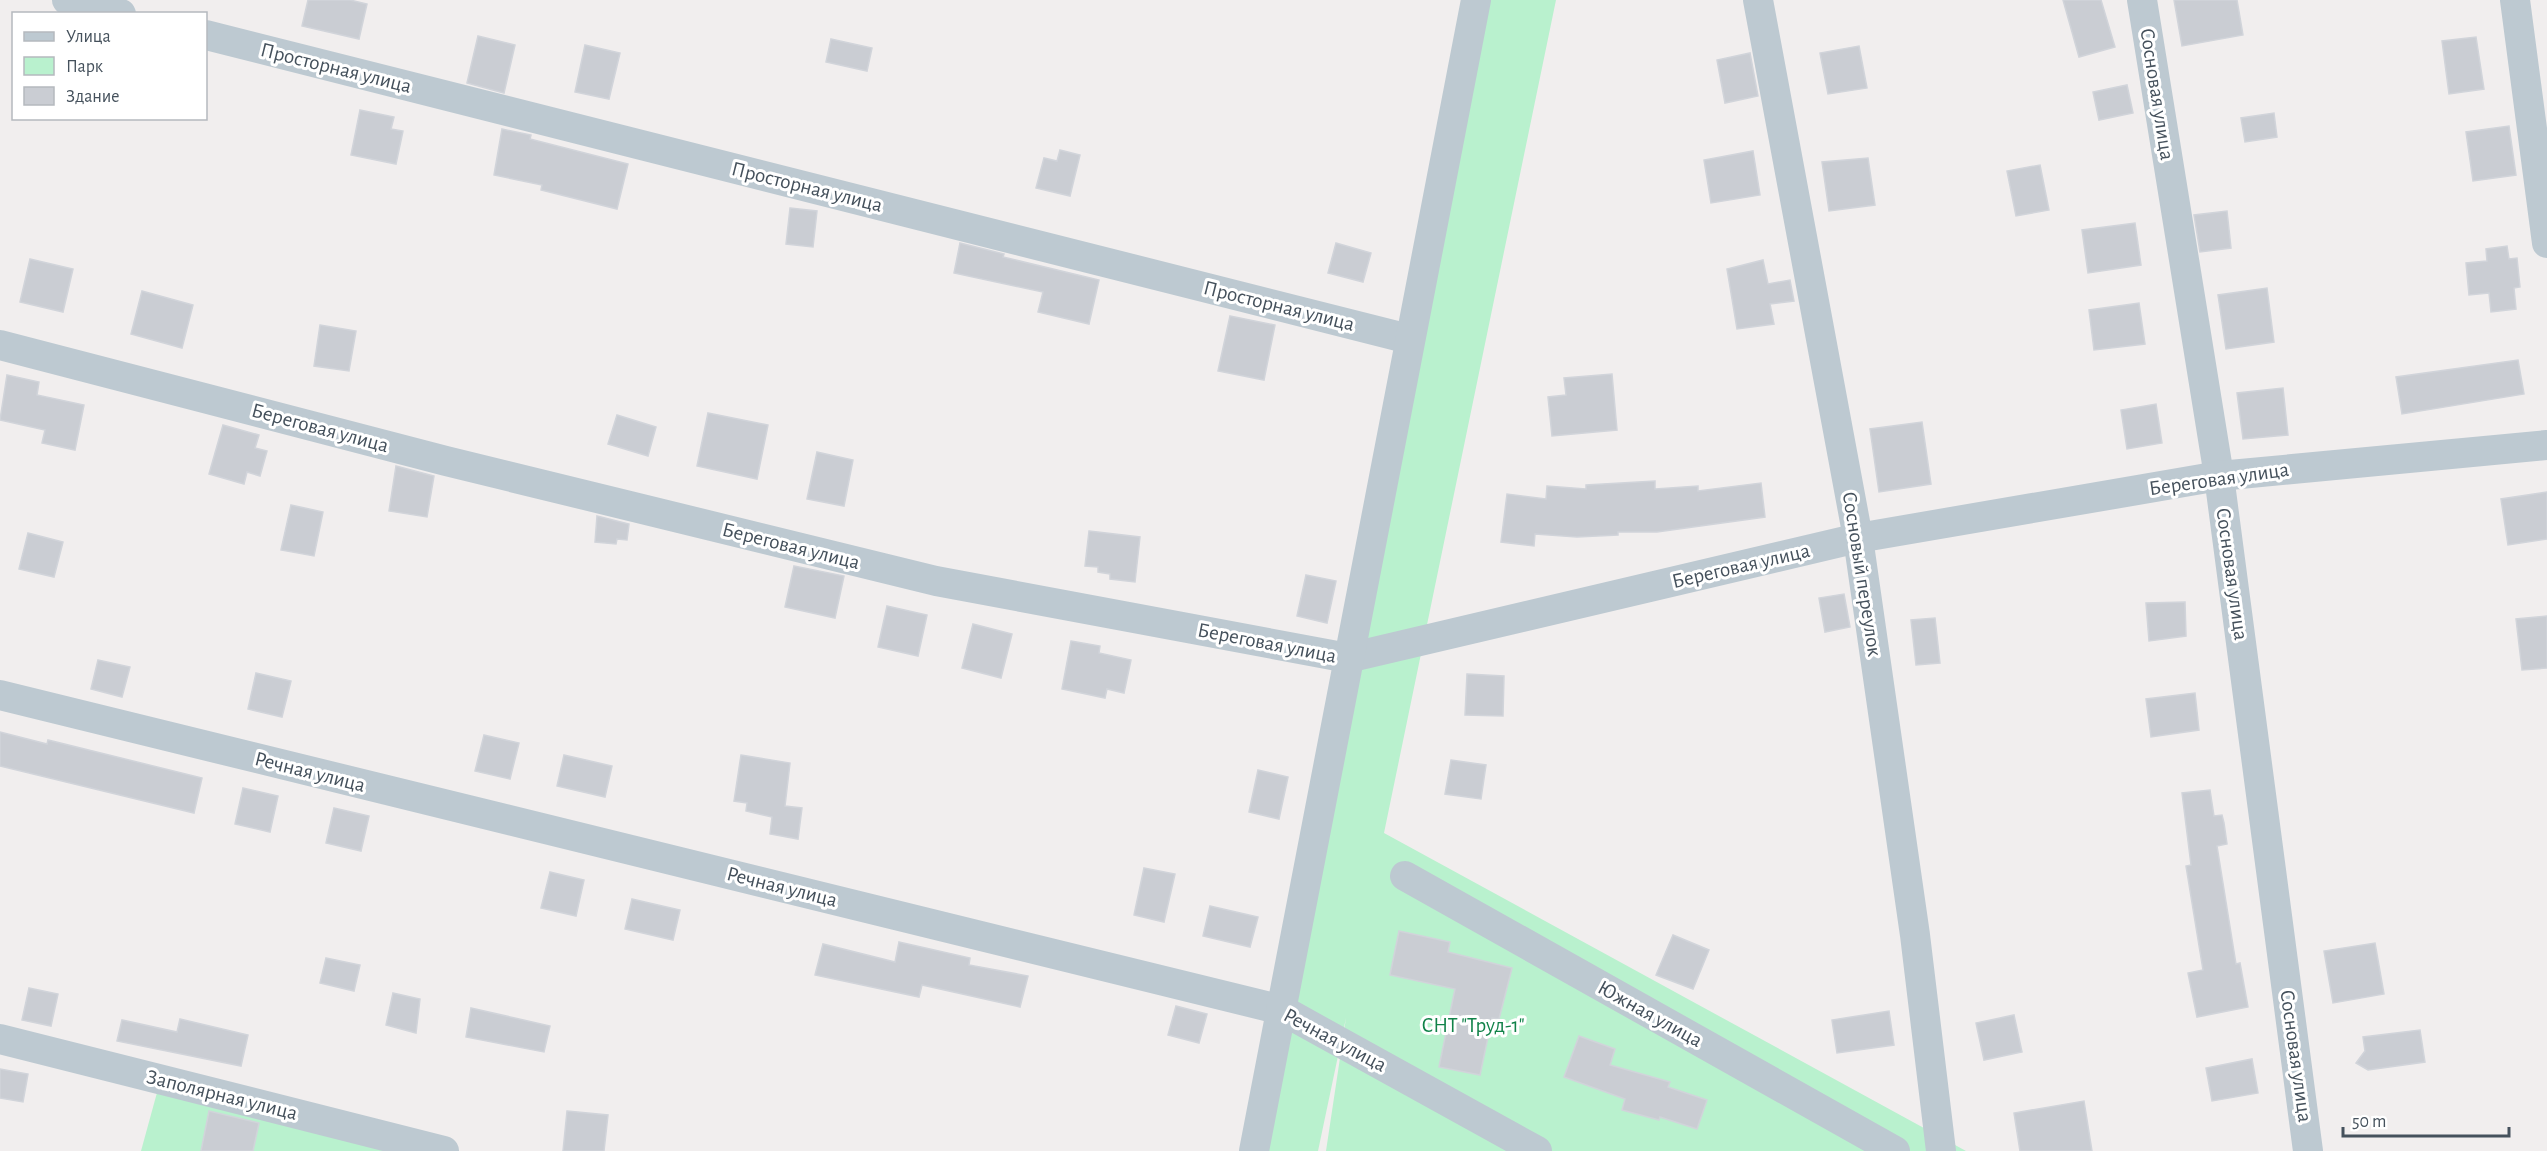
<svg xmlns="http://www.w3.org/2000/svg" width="2547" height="1151" font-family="'Alegreya Sans',sans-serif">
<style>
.green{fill:#b9f1ce}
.building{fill:#cacdd3;stroke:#d1d4da;stroke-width:1.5}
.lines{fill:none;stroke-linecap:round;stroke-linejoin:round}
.minor{stroke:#bdc9d1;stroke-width:30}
.labels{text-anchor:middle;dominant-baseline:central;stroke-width:6;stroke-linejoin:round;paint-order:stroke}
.street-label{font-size:21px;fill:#45515c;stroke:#fff}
.park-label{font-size:21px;fill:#118249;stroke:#fff}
</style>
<rect width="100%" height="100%" fill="#f1eeee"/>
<!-- green -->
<g class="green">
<polygon points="1480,0 1556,0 1384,833 1966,1151 1326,1151 1346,1018 1318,1151 1265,1151"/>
<polygon points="158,1089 391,1151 141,1151"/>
</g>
<!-- building -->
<g class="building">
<polygon points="308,0 350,0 367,4 359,39 302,26"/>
<polygon points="2063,0 2101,0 2115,47 2079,57"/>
<polygon points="2174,0 2237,0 2243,35 2182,46"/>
<polygon points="478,36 515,45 504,93 467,83"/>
<polygon points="2476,37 2484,89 2449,94 2442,41"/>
<polygon points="831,39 872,48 867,71 826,62"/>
<polygon points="585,45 620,53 609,99 575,92"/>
<polygon points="1859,46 1867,88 1828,94 1820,53"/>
<polygon points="1750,53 1758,96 1725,103 1717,60"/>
<polygon points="2127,85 2133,113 2099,120 2093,92"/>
<polygon points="360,110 394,117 391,129 403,131 396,164 351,155"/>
<polygon points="2274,113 2277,137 2245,142 2241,118"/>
<polygon points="2509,126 2516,175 2473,181 2466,132"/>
<polygon points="502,129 531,135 530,139 628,164 617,209 541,190 542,185 494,175"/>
<polygon points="1060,150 1080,155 1070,196 1036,188 1044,158 1057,161"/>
<polygon points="1753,151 1760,195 1711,203 1704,160"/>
<polygon points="1868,158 1875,205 1829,211 1822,162"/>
<polygon points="2040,165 2049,210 2016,216 2007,171"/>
<polygon points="790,208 817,211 813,247 786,244"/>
<polygon points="2227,211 2231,248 2200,252 2194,215"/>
<polygon points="2135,223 2141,265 2088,273 2082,230"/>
<polygon points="960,243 1004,254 1003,257 1099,280 1089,324 1038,312 1043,292 954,273"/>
<polygon points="1336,243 1371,253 1363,282 1328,273"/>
<polygon points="2507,246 2509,259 2517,258 2520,287 2514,288 2516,309 2491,312 2489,293 2469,295 2466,263 2487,261 2486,249"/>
<polygon points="30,259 73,269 63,312 20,302"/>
<polygon points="1763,260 1768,284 1790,280 1794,301 1770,304 1774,324 1737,329 1727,269"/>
<polygon points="2267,288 2274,342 2226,349 2218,295"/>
<polygon points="142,291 193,305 182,348 131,334"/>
<polygon points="2139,303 2145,344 2094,350 2089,310"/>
<polygon points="1230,316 1275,325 1264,380 1218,371"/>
<polygon points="320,325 356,331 349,371 314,366"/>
<polygon points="2518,360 2524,394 2402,414 2396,377"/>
<polygon points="1612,374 1617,430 1552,436 1548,397 1566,395 1564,378"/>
<polygon points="7,375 39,382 37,395 84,405 75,450 42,443 45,430 0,420"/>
<polygon points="2283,388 2288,435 2243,439 2237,393"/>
<polygon points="2156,404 2162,443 2127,449 2121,410"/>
<polygon points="708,413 768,425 757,479 697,466"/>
<polygon points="617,415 656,427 648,456 608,444"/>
<polygon points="1922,422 1931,484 1879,492 1870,429"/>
<polygon points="223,425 259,435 255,448 267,451 260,476 247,472 244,484 209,474"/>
<polygon points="817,452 853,460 844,506 807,499"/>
<polygon points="396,466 434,476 427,517 389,511"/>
<polygon points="1655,481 1655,489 1698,486 1698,491 1761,483 1765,517 1657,532 1618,532 1618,535 1577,537 1535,534 1534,546 1501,542 1507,494 1546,499 1547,486 1586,489 1586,485"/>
<polygon points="2547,492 2547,539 2508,545 2501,499"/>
<polygon points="291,505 323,512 314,556 281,550"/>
<polygon points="597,516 629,524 627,540 617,539 616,544 595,542"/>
<polygon points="1089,531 1140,537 1135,582 1110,579 1110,574 1098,572 1098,567 1085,566"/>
<polygon points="28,533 63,542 54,577 19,569"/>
<polygon points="794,566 844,576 835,618 785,607"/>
<polygon points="1306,575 1336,581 1327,623 1297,616"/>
<polygon points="1844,594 1850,627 1825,632 1819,598"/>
<polygon points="2185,602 2186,636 2149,641 2146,603"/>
<polygon points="887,606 927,615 918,656 878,647"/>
<polygon points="2547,616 2547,668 2522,670 2516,619"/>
<polygon points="1935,618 1940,663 1916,665 1911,620"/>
<polygon points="973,624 1012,634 1001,678 962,668"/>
<polygon points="1071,641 1100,646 1099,653 1131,660 1124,693 1107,689 1105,698 1062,689"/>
<polygon points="98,660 130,667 122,697 91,689"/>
<polygon points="256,673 291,681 282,717 248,709"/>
<polygon points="1467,674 1504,676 1503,716 1465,715"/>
<polygon points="2195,693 2199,730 2151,737 2146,699"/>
<polygon points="0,732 47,744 48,740 202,778 194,813 0,766"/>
<polygon points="484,735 519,743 510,779 475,771"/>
<polygon points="564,755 612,766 605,797 557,786"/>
<polygon points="741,755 790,763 785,806 802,808 798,839 770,834 772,817 746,811 747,803 734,801"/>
<polygon points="1451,760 1486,765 1481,799 1445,794"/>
<polygon points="1258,770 1288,777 1279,819 1249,812"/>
<polygon points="243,788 278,796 270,832 235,824"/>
<polygon points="2210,790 2214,816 2222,815 2224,823 2227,844 2217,846 2236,964 2240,963 2248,1007 2197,1017 2188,973 2203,970 2186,866 2191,865 2182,793"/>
<polygon points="334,808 369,816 361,851 326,843"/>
<polygon points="1144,868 1175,874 1164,922 1134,915"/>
<polygon points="550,872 584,880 576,916 541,908"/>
<polygon points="632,899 680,910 673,940 625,929"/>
<polygon points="1210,906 1258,917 1250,947 1203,936"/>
<polygon points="1399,931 1450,942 1448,952 1512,968 1499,1019 1492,1018 1480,1075 1439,1067 1455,989 1390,975"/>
<polygon points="1673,935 1709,950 1693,989 1656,975"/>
<polygon points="899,942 970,958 969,965 1028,976 1020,1007 922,985 919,997 815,975 823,944 895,962"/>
<polygon points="2375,943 2384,994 2333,1003 2324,951"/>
<polygon points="326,958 360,965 354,991 320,983"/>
<polygon points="29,988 58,994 51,1026 22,1020"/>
<polygon points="393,993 420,999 416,1033 386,1025"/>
<polygon points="1176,1006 1207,1014 1199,1043 1168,1035"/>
<polygon points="471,1008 550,1026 544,1052 466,1037"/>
<polygon points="1889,1011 1894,1045 1837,1053 1832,1020"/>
<polygon points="2014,1015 2022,1052 1984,1060 1976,1023"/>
<polygon points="180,1019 248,1035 241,1066 117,1041 122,1020 177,1032"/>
<polygon points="2420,1030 2425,1062 2368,1070 2356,1063 2365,1051 2363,1037"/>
<polygon points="1579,1036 1615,1049 1610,1065 1670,1082 1668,1087 1707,1100 1697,1129 1660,1117 1659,1120 1622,1110 1625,1099 1564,1077"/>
<polygon points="2252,1059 2258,1093 2212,1101 2206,1068"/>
<polygon points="0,1069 28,1074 23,1102 0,1098"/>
<polygon points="2084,1101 2092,1151 2020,1151 2014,1113"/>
<polygon points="209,1111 259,1123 253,1151 201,1151"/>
<polygon points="567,1111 608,1115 604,1151 563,1151"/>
</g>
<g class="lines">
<!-- minor -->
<g class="minor">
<polyline points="67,0 121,14"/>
<polyline points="1758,0 1858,538 1915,935 1941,1151"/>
<polyline points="2142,0 2219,476 2308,1151"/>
<polyline points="2515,0 2547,243"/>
<polyline points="206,35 1409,339"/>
<polyline points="0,345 446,461 936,581 1348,658 1858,538 2219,476 2547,445"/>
<polyline points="0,695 1282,1010 1537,1151"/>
<polyline points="1405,876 1895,1151"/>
<polyline points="0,1039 444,1151"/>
<polyline points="1254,1151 1476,0"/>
</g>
</g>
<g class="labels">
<!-- street labels -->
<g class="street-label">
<text transform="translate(336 68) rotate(14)">Просторная улица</text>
<text transform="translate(2157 94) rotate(81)">Сосновая улица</text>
<text transform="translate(807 187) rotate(14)">Просторная улица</text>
<text transform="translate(1279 306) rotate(14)">Просторная улица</text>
<text transform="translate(320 428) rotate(15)">Береговая улица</text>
<text transform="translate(2219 479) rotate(-8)">Береговая улица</text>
<text transform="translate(791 546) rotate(14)">Береговая улица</text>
<text transform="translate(1741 566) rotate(-13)">Береговая улица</text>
<text transform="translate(1862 574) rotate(81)">Сосновый переулок</text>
<text transform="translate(2232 574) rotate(82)">Сосновая улица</text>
<text transform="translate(1267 643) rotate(11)">Береговая улица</text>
<text transform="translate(310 772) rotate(14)">Речная улица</text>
<text transform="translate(782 887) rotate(14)">Речная улица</text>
<text transform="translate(1650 1014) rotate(29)">Южная улица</text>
<text transform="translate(1335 1040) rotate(28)">Речная улица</text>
<text transform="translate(2296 1056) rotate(82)">Сосновая улица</text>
<text transform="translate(222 1095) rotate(14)">Заполярная улица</text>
</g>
<!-- park labels -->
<g class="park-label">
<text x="1473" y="1025">СНТ "Труд-1"</text>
</g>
</g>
<!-- legend -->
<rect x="12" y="12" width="195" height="108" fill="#ffffff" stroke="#b5b9be" stroke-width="1.5"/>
<rect x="24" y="32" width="30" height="9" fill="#bdc9d1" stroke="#b5b9be" stroke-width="1.5"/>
<text x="66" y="42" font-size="18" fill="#45515c">Улица</text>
<rect x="24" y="57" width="30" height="18" fill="#b9f1ce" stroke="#b5b9be" stroke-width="1.5"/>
<text x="66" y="72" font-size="18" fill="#45515c">Парк</text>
<rect x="24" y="87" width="30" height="18" fill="#cacdd3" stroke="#b5b9be" stroke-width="1.5"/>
<text x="66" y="102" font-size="18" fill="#45515c">Здание</text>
<!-- scale -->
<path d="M2343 1127v9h166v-9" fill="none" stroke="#45515c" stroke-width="3"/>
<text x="2352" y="1127" font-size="18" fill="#45515c" stroke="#ffffff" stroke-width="4.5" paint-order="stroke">50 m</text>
</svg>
